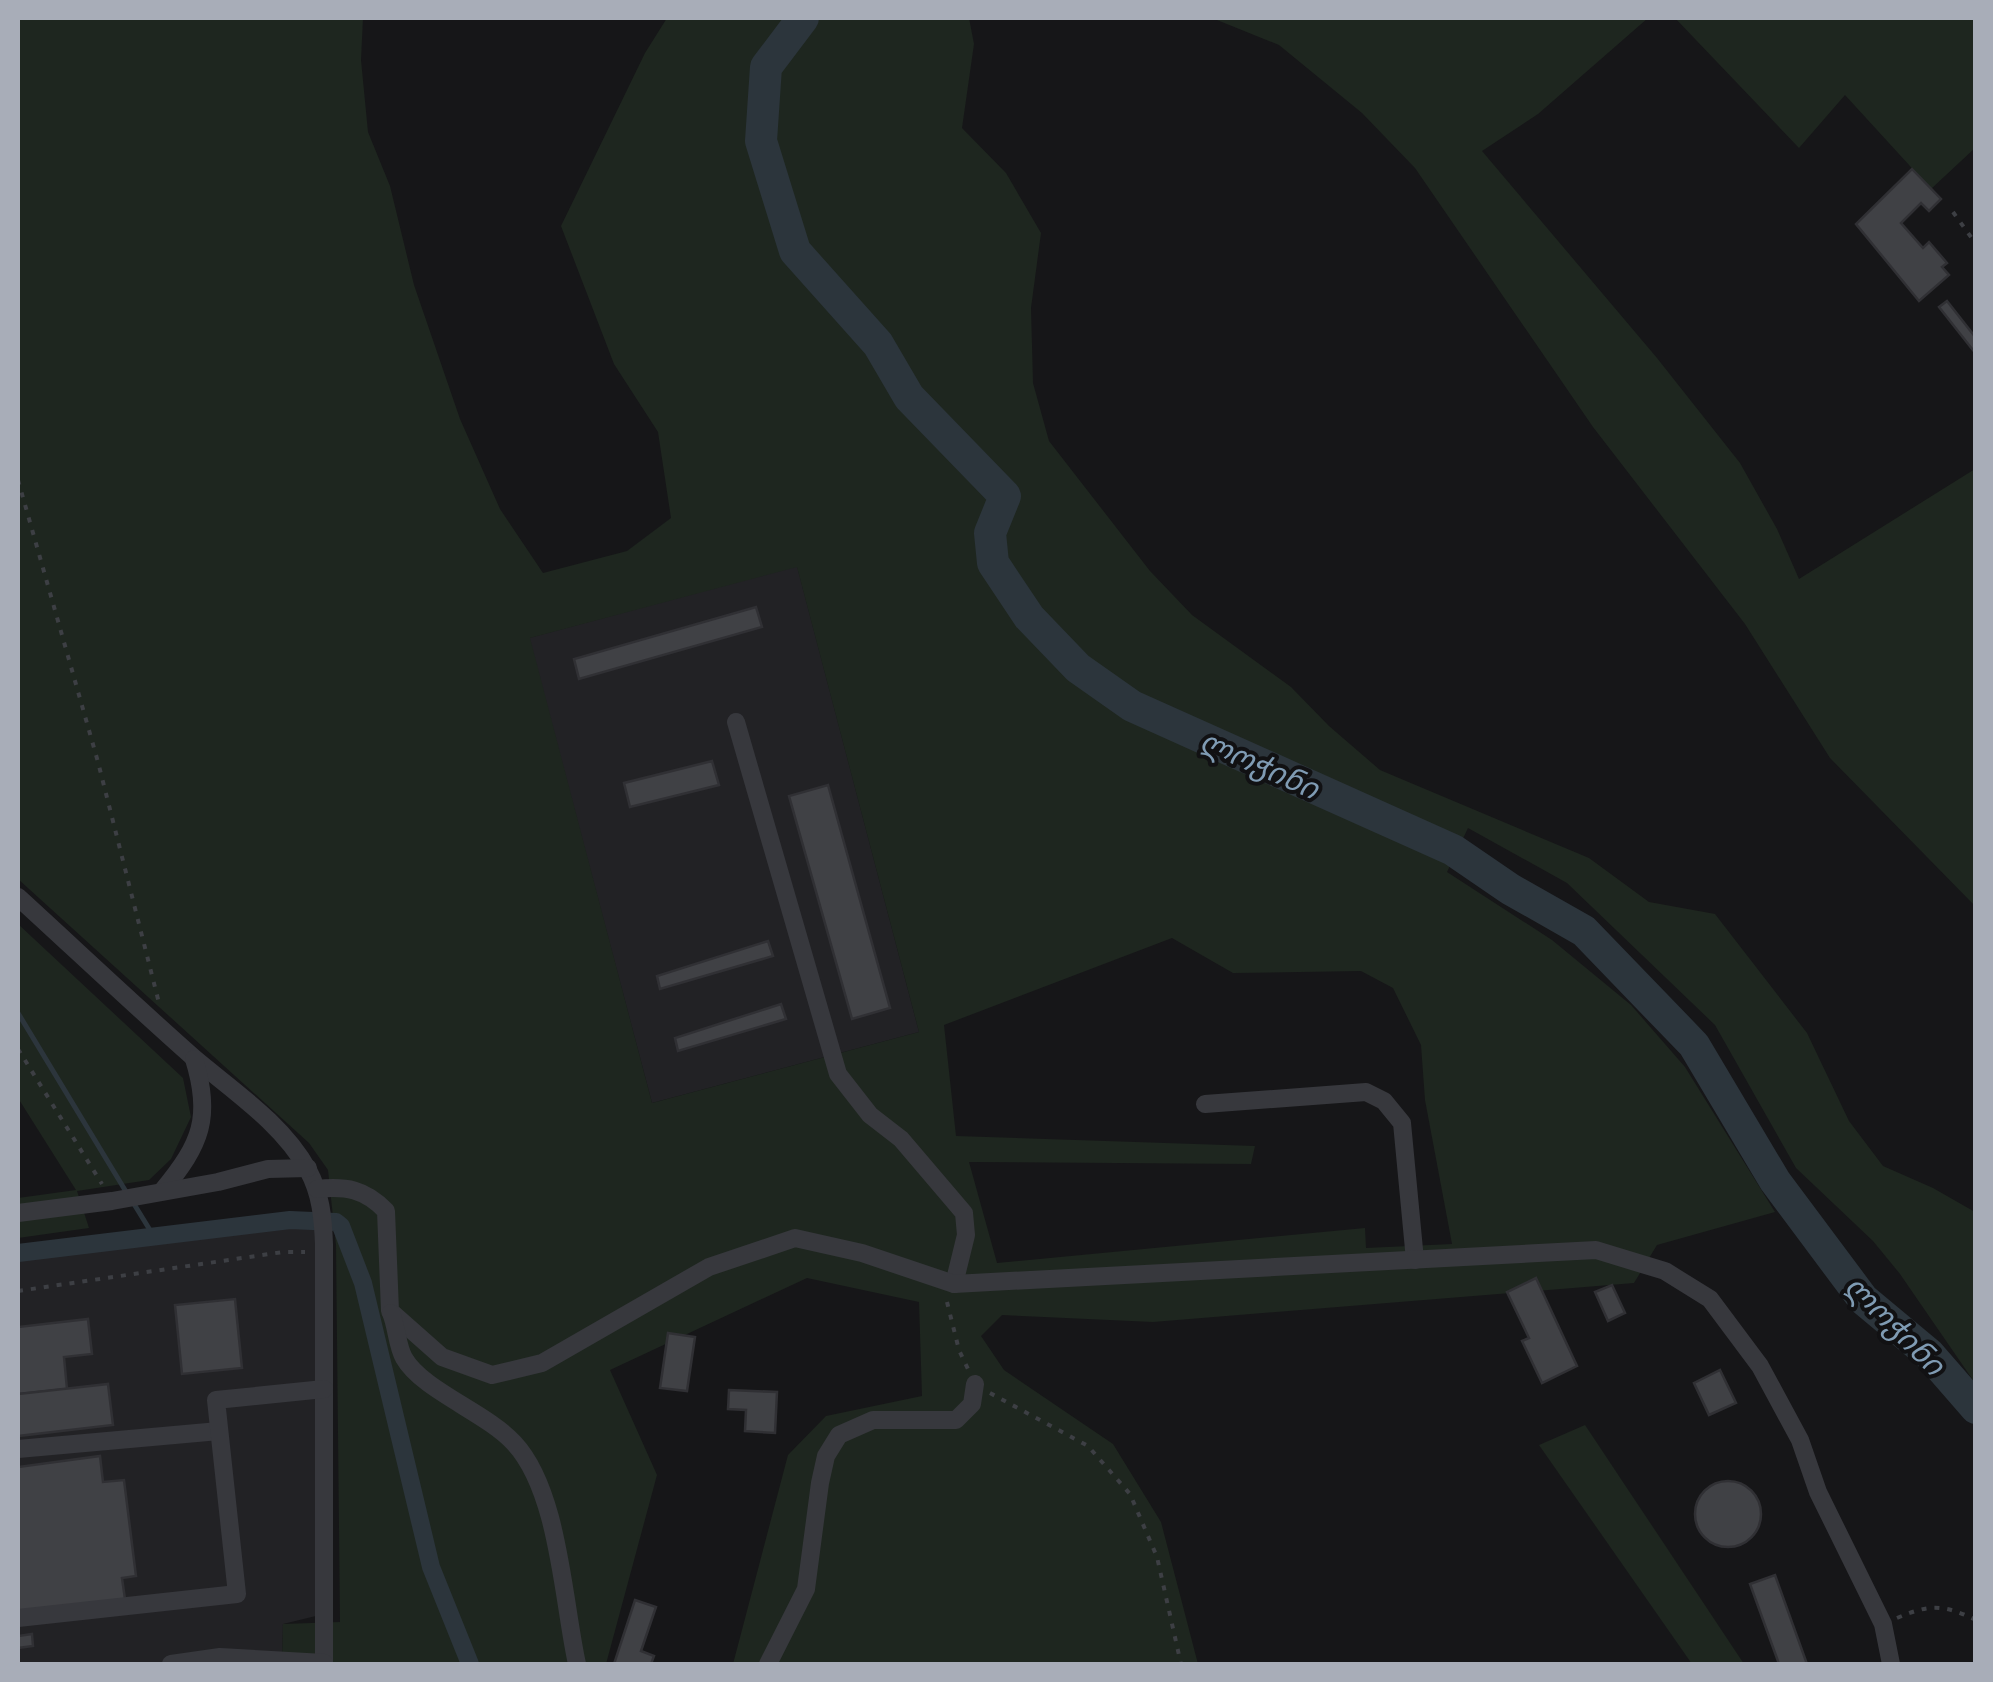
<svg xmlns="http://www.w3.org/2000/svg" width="1993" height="1682" font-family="Lato,'Noto Sans Georgian',sans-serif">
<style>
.built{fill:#222225}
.green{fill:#1e261f;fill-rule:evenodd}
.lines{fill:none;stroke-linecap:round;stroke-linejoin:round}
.stream{stroke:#2c353c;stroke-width:5}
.canal{stroke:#2c353c;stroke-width:18}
.river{stroke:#2c353c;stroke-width:32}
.building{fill:#404145;stroke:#303034;stroke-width:2.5}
.path{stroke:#3d3f44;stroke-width:4;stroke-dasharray:5 8;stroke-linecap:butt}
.minor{stroke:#37383d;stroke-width:18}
.labels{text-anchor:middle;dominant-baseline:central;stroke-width:8;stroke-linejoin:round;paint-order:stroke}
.water-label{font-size:30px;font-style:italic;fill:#7f9bb3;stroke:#111113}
</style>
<rect width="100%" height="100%" fill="#161618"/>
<!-- built -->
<g class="built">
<polygon points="797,566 919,1032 652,1103 529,638"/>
<polygon points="290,1220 309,1221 324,1244 324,1614 283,1624 282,1664 18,1664 18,1253"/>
</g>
<!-- green -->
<g class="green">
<path d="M18 18H363L361 60 368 132 390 186 414 285 460 419 500 509 543 573 627 551 671 518 658 432 614 364 561 226 645 53 667 18H969L974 44 962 128 1006 173 1041 233 1031 308 1033 383 1049 441 1150 571 1192 615 1291 687 1329 726 1380 770 1589 858 1649 902 1715 914 1807 1033 1849 1121 1883 1166 1933 1188 1975 1212V1383L1900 1274 1873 1241 1796 1168 1715 1025 1567 883 1468 828 1447 872 1552 940 1631 1005 1685 1067 1775 1212 1657 1245 1634 1283 1153 1322 1002 1315 981 1336 1004 1370 1113 1444 1161 1522 1198 1664H733L788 1455 826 1416 922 1396 919 1302 807 1278 610 1370 657 1475 606 1664H282L283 1624 340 1622 336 1245 328 1170 309 1143 18 879ZM797 567 919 1032 652 1103 530 638ZM1172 938 1233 973 1361 971 1393 988 1421 1045 1425 1100 1452 1244 1366 1248 1365 1228 997 1263 969 1162 1251 1164 1255 1146 956 1136 944 1025Z"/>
<polygon points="1212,18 1648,18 1538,114 1482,151 1657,358 1740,463 1777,529 1799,579 1975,469 1975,906 1830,758 1745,624 1593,427 1415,168 1362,113 1279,45"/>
<polygon points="1675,18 1975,18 1975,148 1931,189 1845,95 1799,148"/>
<polygon points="18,924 183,1078 191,1117 171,1159 149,1180 77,1191 89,1228 18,1238 18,1198 76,1190 18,1098"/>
<polygon points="1585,1425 1744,1664 1692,1664 1539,1445"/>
</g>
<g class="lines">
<!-- stream -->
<g class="stream">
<polyline points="18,1013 128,1195"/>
<polyline points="134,1204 153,1235"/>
</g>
<!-- canal -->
<polyline class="canal" points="18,1253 290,1220 336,1222 341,1226 363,1283 431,1567 470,1664"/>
<!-- river -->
<polyline class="river" points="803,18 766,67 761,141 795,251 878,344 909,397 1005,496 990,533 993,563 1029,617 1078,668 1132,706 1453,850 1510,889 1584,931 1694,1045 1775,1181 1863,1299 1929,1354 1976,1408"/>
</g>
<!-- building -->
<g class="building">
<polygon points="1912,169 1941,199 1929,211 1921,203 1901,223 1923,248 1929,242 1947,263 1942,267 1949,275 1919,301 1856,224"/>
<polygon points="1947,301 1976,338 1976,354 1939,307"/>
<polygon points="756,607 762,627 579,679 574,659"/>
<polygon points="712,761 719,785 630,807 624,783"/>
<polygon points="828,785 890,1008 852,1019 789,796"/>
<polygon points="768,941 773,956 660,989 657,976"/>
<polygon points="781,1004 786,1019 678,1051 675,1038"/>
<polygon points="1536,1278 1577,1366 1542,1383 1522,1341 1529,1338 1507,1292"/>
<polygon points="1612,1285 1625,1313 1608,1321 1595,1292"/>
<polygon points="235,1299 242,1368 182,1374 175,1305"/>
<polygon points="88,1319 92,1354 64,1357 67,1389 18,1394 18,1327"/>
<polygon points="668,1333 695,1337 687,1391 660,1388"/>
<polygon points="1720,1370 1736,1403 1709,1415 1694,1383"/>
<polygon points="108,1384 113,1425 18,1436 18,1394"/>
<polygon points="729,1390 777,1392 775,1433 745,1431 746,1410 728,1409"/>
<polygon points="100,1456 103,1482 124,1480 136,1576 122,1578 125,1599 18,1612 18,1467"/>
<circle cx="1728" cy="1514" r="33"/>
<polygon points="1775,1575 1807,1664 1779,1664 1750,1584"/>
<polygon points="635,1600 656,1607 641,1651 654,1656 651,1664 614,1664"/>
<polygon points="32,1634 33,1646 18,1648 18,1636"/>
</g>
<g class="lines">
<!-- path -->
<g class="path">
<polyline points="1953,212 1976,244"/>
<polyline points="18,480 98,762 159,1003"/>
<polyline points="18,1049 102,1184"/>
<polyline points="18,1291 283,1252 305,1252"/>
<polyline points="947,1302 959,1350 968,1369"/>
<polyline points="990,1393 1088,1446 1130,1494 1157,1557 1181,1664"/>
<path d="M1897 1618C1930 1604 1943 1604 1976 1620"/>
</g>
<!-- minor -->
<g class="minor">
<polyline points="736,722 838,1074 870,1115 901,1139 964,1213 966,1235 954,1284"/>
<path d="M18 897C76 950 134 1005 194 1058 233 1091 283 1124 308 1170 321 1194 323 1218 324 1244V1664"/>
<polyline points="1205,1104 1366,1092 1384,1101 1402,1123 1415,1260"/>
<path d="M317 1189C346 1186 365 1189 386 1211L390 1311 442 1357 492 1375 542 1363 709 1267 795 1238 862 1253 954 1284 1596 1250 1665 1271 1710 1299 1760 1366 1800 1440 1818 1492 1883 1624 1891 1664"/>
<path d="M163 1190C201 1144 212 1117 194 1059"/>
<polyline points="18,1213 112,1201 218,1182 268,1169 308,1168"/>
<path d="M391 1313C397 1327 397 1346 404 1358 422 1390 487 1413 514 1443 559 1491 563 1601 577 1664"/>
<polyline points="18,1449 219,1431"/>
<polyline points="18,1618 237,1594 216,1400 324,1389"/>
<polyline points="171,1664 220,1657 324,1663"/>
<polyline points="768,1664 806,1589 820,1483 826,1456 839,1435 873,1420 956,1420 972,1404 975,1384"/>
</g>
</g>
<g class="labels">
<!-- water labels -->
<g class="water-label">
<text transform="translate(1260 763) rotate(24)">ლოჭინი</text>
<text transform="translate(1896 1324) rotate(45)">ლოჭინი</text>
</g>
</g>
<!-- border -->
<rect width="1993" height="1682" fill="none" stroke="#a8adb8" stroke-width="40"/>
</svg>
